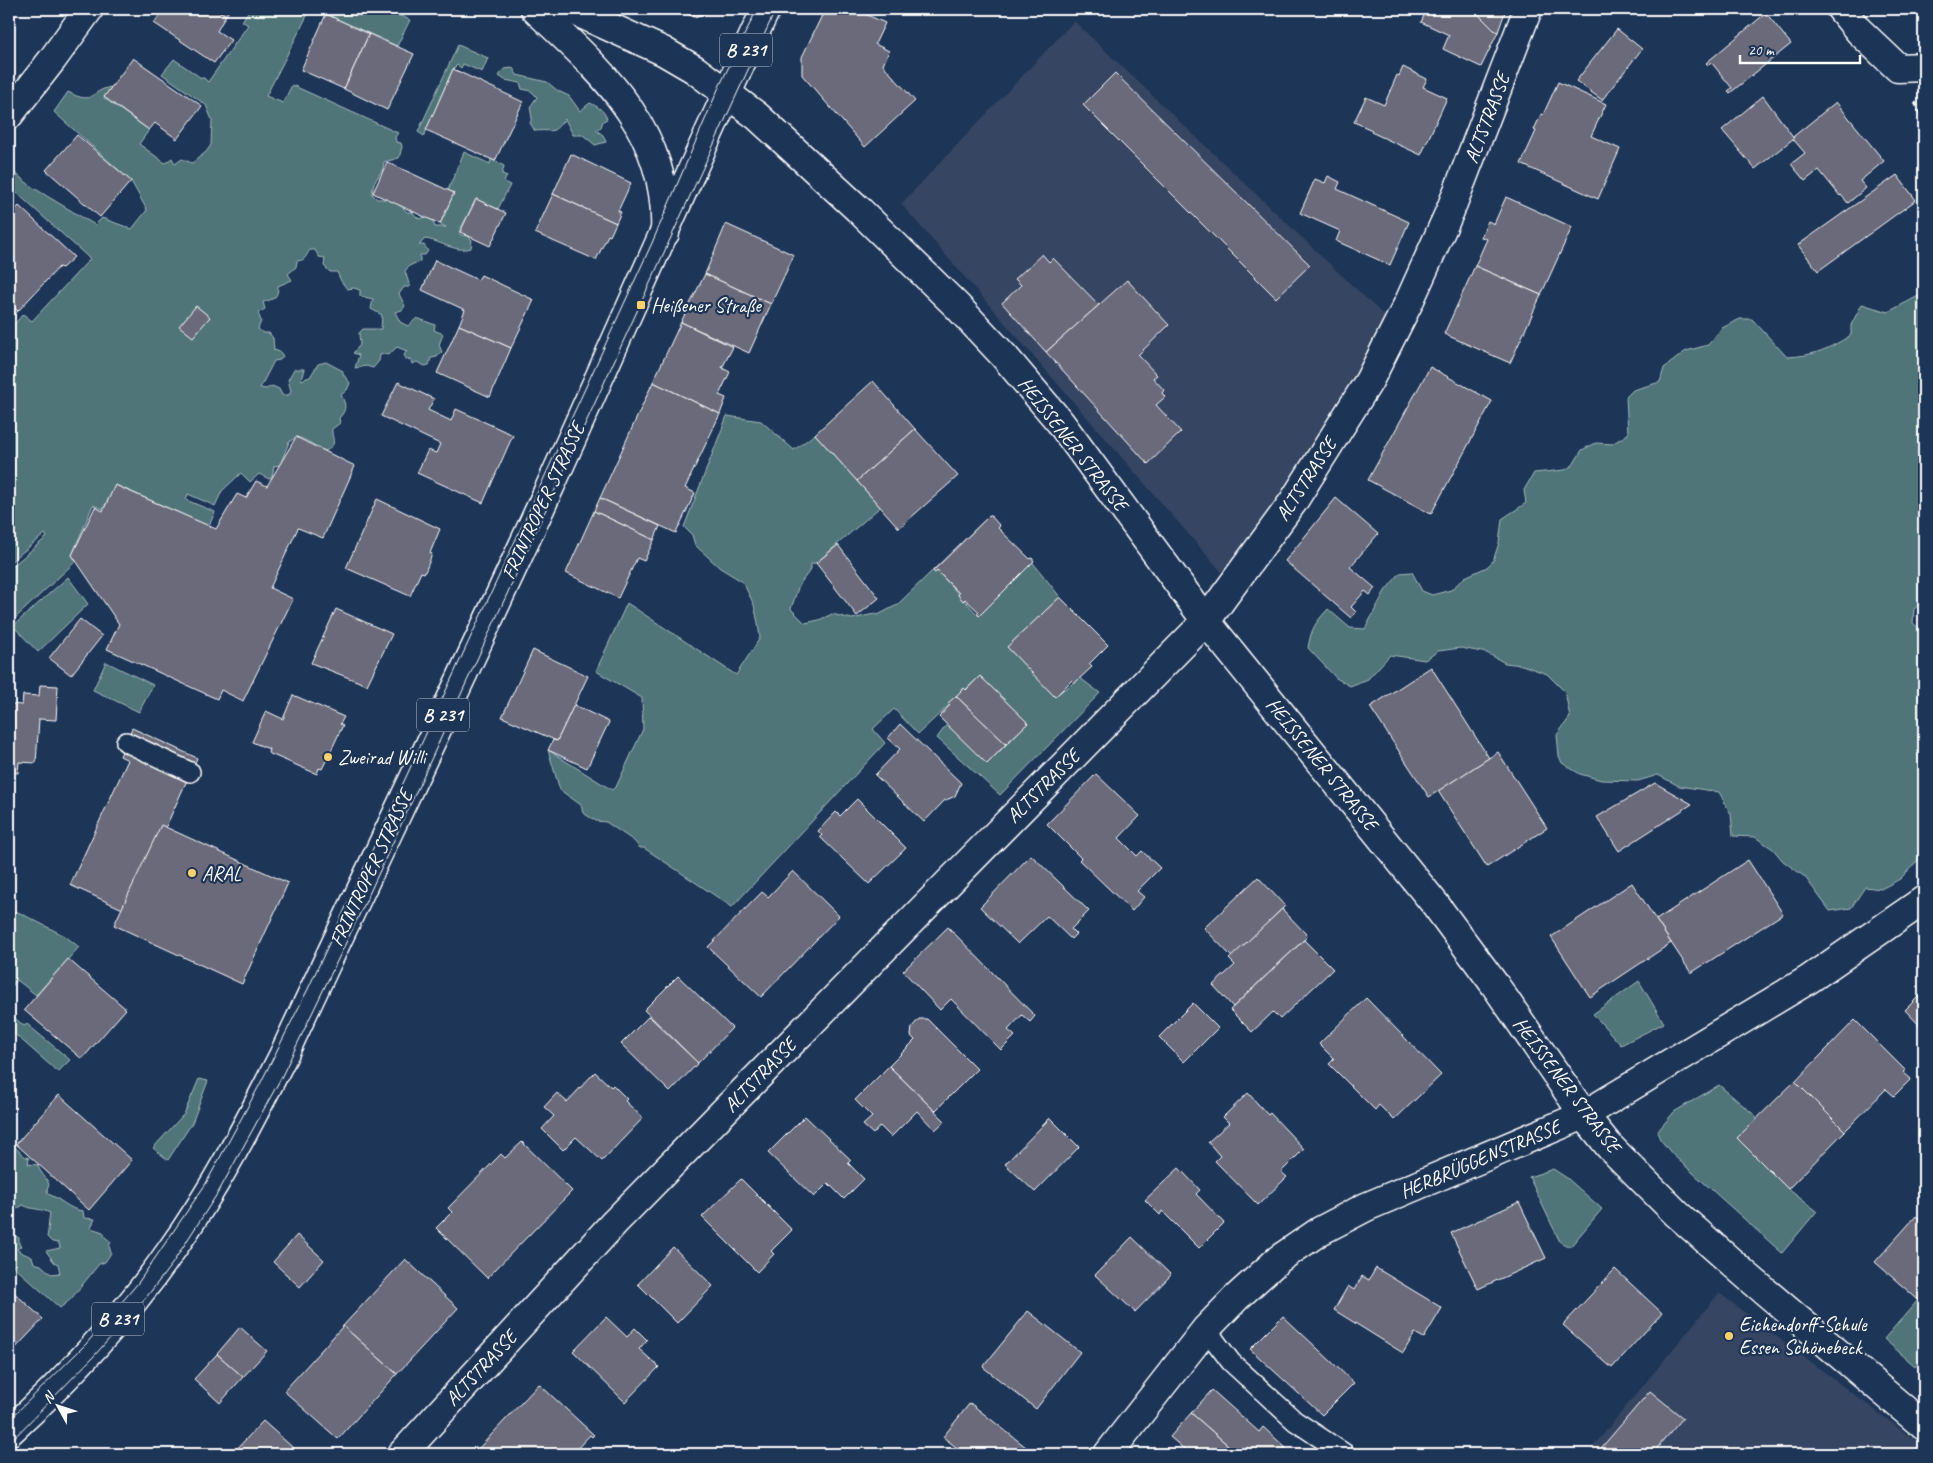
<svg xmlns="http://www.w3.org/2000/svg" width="1933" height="1463" font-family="Caveat,sans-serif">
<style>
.built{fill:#344562}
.green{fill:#4f7578;stroke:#a7babc}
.building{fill:#6a6a7a;stroke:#fff}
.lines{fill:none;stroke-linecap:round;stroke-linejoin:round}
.lane-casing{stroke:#fff;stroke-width:22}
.street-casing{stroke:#fff;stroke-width:31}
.secondary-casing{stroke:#fff;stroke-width:31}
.primary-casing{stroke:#fff;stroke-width:31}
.path{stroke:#fff;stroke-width:3;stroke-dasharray:5 4;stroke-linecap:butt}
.lane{stroke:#1d3557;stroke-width:19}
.street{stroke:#1d3557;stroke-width:28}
.secondary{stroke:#1d3557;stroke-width:28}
.primary{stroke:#1d3557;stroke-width:28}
.tram{stroke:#fff;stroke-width:1}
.poi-dot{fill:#ffd166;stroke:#1d3557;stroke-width:2}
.labels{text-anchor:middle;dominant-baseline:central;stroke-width:4.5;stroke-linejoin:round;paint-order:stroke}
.shield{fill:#1d3557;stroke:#bbc2cd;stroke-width:1}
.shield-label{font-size:19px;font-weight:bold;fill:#fff}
.street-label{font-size:20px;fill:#fff;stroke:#1d3557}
.poi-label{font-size:20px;fill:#fff;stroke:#1d3557;text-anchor:start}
</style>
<rect width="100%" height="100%" fill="#1d3557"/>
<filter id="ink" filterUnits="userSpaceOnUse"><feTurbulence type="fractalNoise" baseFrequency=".02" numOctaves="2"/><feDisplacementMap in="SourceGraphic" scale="10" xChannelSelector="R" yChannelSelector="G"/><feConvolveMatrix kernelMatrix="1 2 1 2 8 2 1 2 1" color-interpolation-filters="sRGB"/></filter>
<g filter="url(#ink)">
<!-- built -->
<g class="built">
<polygon points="1074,21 1395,326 1224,575 901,204"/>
<polygon points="1719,1293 1924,1447 1924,1454 1587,1454"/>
</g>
<!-- green -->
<g class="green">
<path d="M250 9 310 10 266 96 283 103 292 85 398 133 395 137 396 142 401 143 402 147 399 158 384 162 383 169 374 183 372 194 377 199C389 198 399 203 407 212H412L419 219 426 217 432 219 435 227H446L440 224 454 193 448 190 464 152 490 164 491 159 504 166 502 174 507 176 504 182 510 185 498 209 476 199 459 232 461 235 468 236 472 240 471 248C455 253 441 241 425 239L419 245H424L428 251 425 255H420V261L409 266 405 271 410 287H404L399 294 405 306 402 310 395 312 400 322 408 326 417 318 435 325 434 330 443 334 439 345 442 352 437 357 431 358 429 365 425 366 417 362 412 364 411 360 406 359 404 355 407 351 397 347 388 355 384 354 380 355 379 361 373 368 366 366 355 368 359 355 353 353 360 345 359 333 363 329H381L382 315 371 309 373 299 360 296V290L354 288 347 289 341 281 337 272H330L324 266 325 258 319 257 315 250H310C305 256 307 260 297 261L296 267 288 274 292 280 278 286C278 298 274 299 263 302L265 309 258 313 261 321 258 329 263 333H269L273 338 274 350 280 352 283 356 280 360 274 361 260 388 266 389 272 386 279 389 282 395H289L291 391 288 380 294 369H304L301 380 310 377 318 364 326 362 343 371V374L350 383 347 390 341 395C346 404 347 410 339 418L340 423 332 429C331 439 339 443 326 451 316 448 307 439 296 437L289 442 280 465 274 466 272 477 269 479 259 474 250 482 241 473 222 491 215 506 188 494 186 500 215 512 209 526 116 485 103 509 93 505 72 555 76 561 10 623 9 621V569L47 537 45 534 9 563V331L23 314 32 321 90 259 9 186V168L32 187 95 225 102 218 132 229 147 210 131 181 54 112 68 92C95 106 89 91 111 87L104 98 149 130 139 144 165 163 172 158 175 164 182 159 192 163 206 152 211 145 212 120 206 105 162 74 174 59 201 78H204L208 82 248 25 242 21Z"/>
<polygon points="329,9 385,9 410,20 397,46 326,14"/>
<polygon points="458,45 488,58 482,72 463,64 461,68 457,65 453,69 424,136 418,132"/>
<path d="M513 68 517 75 547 82 558 91 569 96 580 111 590 103C598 107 604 110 607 119L603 121 601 127 596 130 603 135 606 142 595 145 583 135H573L565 119C550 136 555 129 535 131L530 123 532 118 530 107 537 97 531 91 522 89 520 83 505 80 499 76 504 69Z"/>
<path d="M1924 293V601L1914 609 1913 623 1924 633V854L1900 879 1881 889 1865 887 1851 908 1830 911 1805 877 1783 861 1773 849 1755 837 1733 836 1731 814 1719 792 1679 786 1658 775 1638 781 1601 780 1580 774 1562 763 1559 756 1557 735 1570 717 1565 692 1547 674 1522 665 1505 663 1487 653 1461 648 1438 651 1425 660 1390 655 1368 679 1350 686 1336 678 1308 648C1311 629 1315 623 1328 609L1350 628 1365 629 1385 591 1400 573 1412 572 1422 591 1432 595 1451 590 1465 577 1487 567 1493 561 1499 543 1502 519 1526 503 1524 490 1534 473 1565 470 1573 465 1582 450 1596 443 1612 444 1628 434 1626 397 1633 390 1660 382 1664 368 1686 351 1708 345 1722 328 1740 319H1752L1787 357C1814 356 1829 349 1851 335V325L1862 304 1888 312Z"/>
<polygon points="727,416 761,421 794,450 815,434 880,507 816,563 811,564 811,569 799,585 791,609 805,623 819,620 832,614 852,619 874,614 878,615 897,605 990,515 937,571 979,616 1030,559 1060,597 1007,647 1055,696 1080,678 1100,693 1000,795 937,738 947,724 987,764 1028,723 980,676 918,734 894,709 873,729 885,743 732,907 644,848 640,848 634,841 606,822 596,821 583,813 581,805 560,790 548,750 612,790 617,785 643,729 642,698 596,671 627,603 736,675 760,638 758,623 754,605 743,582 720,568 695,545 692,535 684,527"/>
<polygon points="68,577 88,604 38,652 13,626"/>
<polygon points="106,662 153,685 139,712 93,690"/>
<polygon points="16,911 65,936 79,947 36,995 17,980 9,990 9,919"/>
<polygon points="1639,981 1664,1023 1621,1045 1593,1014"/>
<polygon points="9,1013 24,1026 27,1024 70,1060 58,1072 9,1029"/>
<polygon points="199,1079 208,1081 192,1123 168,1160 153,1148 184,1114"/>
<polygon points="1719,1085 1758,1118 1738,1139 1788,1189 1817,1211 1782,1253 1672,1154 1660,1139 1657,1132 1674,1112"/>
<path d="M9 1144C18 1146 20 1156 29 1158L28 1164 38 1165C40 1174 47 1177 49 1185L47 1190 48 1194C60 1198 69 1210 83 1211L84 1218 95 1219 91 1228 103 1232 105 1237 111 1242 109 1246 111 1253 105 1262 99 1264 71 1299 60 1308 9 1262V1232L19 1238V1244L21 1246 17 1249 20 1252 32 1257 34 1263 41 1265 51 1274 60 1273 58 1264 54 1262 46 1251 60 1248 59 1243 52 1242 47 1237C49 1228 48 1222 50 1213 40 1208 32 1210 23 1205L17 1209 9 1203Z"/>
<polygon points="1553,1169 1567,1178 1602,1209 1570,1247 1560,1242 1529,1177"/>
<polygon points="1918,1300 1924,1305 1924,1355 1915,1366 1884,1339"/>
</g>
<!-- building -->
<g class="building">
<polygon points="164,9 167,10 167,9 215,9 226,15 217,31 231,40 214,63 154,23"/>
<polygon points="215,9 230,9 226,15"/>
<polygon points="676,9 692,9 694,17"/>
<polygon points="692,9 714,9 713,11 694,17"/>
<polygon points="825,9 854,9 885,23 875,44 889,51 883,65 915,101 865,147 802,75 802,57"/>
<polygon points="1427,9 1473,9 1494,30 1498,32 1481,67 1443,49 1449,35 1421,22"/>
<polygon points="1473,9 1506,9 1498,32 1494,30"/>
<polygon points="1766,13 1791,44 1730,93 1728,91 1732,88 1711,62 1708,65 1706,63"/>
<polygon points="326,14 369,34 344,89 301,70"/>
<polygon points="1617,29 1642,49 1602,100 1576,81"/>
<polygon points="369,34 414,54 387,110 344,89"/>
<polygon points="133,58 202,106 177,139 155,123 149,130 104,97"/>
<polygon points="1403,67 1427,79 1423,87 1447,98 1421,155 1371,132 1372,130 1354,122 1366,97 1384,105 1397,75 1399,76"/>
<polygon points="453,69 523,102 495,161 426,130"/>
<polygon points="1115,73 1310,265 1276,298 1083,105"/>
<polygon points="1558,82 1606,104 1591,136 1620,149 1598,199 1521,164 1536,131 1534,130 1541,114 1543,115"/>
<polygon points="1763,96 1794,138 1755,169 1722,130"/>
<polygon points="1836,102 1884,161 1860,181 1866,188 1848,203 1841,195 1840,196 1819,170 1805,181 1791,164 1805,153 1793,139 1794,136"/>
<polygon points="77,135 131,181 100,217 46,170"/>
<polygon points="571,154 631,183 618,211 621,212 616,223 553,194"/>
<polygon points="387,162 454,193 440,224 373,193"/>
<polygon points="1897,175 1916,200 1818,271 1798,245"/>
<polygon points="1328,176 1340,182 1337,189 1409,222 1390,265 1336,241 1340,231 1300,213 1315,179 1325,183"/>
<polygon points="553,194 616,223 610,236 608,235 596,260 535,233"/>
<polygon points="1506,197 1572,227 1541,295 1475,266 1487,239 1481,237 1488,221 1494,224"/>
<polygon points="476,199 506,213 490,246 460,232"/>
<polygon points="19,206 74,257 62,268 59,267 18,311 9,302 9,217"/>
<polygon points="726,224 794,255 771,304 705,274"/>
<polygon points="1042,254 1049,262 1053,258 1099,305 1046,352 1002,303 1021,285 1015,279"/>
<polygon points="435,260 478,280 481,275 534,300 511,348 459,325 465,310 422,290"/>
<polygon points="1475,266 1541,295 1510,363 1444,334"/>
<polygon points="705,274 771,304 749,353 681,322"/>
<polygon points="1127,280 1169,325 1138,355 1157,375 1153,378 1164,390 1162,393 1165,397 1156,405 1181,432 1148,464 1046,352"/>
<polygon points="9,302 18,311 9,321"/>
<polygon points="196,306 210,317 193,337 179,326"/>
<polygon points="681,322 733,347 722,368 730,372 719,395 726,398 720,414 653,382"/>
<polygon points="459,325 511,348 490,397 437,373"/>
<polygon points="1430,367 1492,401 1431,514 1368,480"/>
<polygon points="873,381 915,429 857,481 815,434"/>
<polygon points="398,382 434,399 428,410 451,421 456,409 513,435 483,503 417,473 428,450 436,453 440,444 381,416"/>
<polygon points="653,382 720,414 685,488 695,493 676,533 600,498"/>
<polygon points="915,429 958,476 899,528 857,481"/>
<polygon points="296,437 355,466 323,538 298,528 270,588 293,599 243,701 221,690 217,699 107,649 119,624 72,555 95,507 103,511 115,485 216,529 237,494 246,498 256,481 267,486"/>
<polygon points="600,498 660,526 654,540 594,511"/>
<polygon points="1336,498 1378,534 1350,567 1375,588 1370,595 1365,591 1351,607 1356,612 1351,618 1285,561"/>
<polygon points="377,499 440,529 430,553 432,554 426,570 424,573 421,572 410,596 346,568"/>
<polygon points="594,511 654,540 644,561 637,558 618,598 566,573"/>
<polygon points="990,515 1000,526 998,528 1030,559 1032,558 1034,561 979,616 977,613 979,612 965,599 963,601 958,595 959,593 937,571 935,573 933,571"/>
<polygon points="838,545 879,598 857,616 816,563"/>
<polygon points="1060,597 1108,645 1089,664 1092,667 1080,678 1075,683 1072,680 1055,697 1007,647"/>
<polygon points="336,609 392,634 367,685 311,663"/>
<polygon points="80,619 102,636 71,675 49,658"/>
<polygon points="533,650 588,676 557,741 502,717"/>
<polygon points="1431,667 1489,758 1429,797 1370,707"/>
<polygon points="980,676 1028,723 1006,744 956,696 964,688 966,690"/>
<polygon points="40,685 58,686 56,720 39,719 36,763 19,762 18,773 9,772 9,704 22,705 23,695 39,696"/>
<polygon points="293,695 344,717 340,724 343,725 328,757 322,769 319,768 317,774 268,753 269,749 252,742 266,711 283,719"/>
<polygon points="956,696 1006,744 987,764 939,717 950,705 948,703"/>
<polygon points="574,705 609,722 587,768 548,750 553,740 557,741"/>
<polygon points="900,724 961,783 955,796 944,801 924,822 875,775 900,749 888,738"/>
<polygon points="132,728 197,758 159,842 163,848 157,860 150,861 145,873 149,878 135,909 127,911 70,885 128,760 120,756"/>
<polygon points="1498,752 1547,828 1487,867 1438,791"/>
<polygon points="1096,774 1140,816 1119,838 1137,856 1142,851 1160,868 1137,891 1144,897 1132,911 1079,860 1081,858 1047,824"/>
<polygon points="1655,783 1692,804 1619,851 1597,817"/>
<polygon points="857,799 906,848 869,884 820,837 822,835 818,831 836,812 840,816"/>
<polygon points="161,825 288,883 242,984 114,925"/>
<polygon points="1031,855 1089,911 1071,929 1076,934 1071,939 1047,916 1018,944 980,907"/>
<polygon points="1748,860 1783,914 1691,973 1656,920"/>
<polygon points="793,871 839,916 761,997 708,947 762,892 768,897"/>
<polygon points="1258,877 1285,906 1232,957 1204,928"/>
<polygon points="1632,883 1671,943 1590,997 1551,937"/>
<polygon points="1282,909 1308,936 1233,1007 1213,985 1235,965 1229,959"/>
<polygon points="948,927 1035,1016 1030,1022 1022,1015 1008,1030 1015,1036 1001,1050 951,999 940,1010 903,971"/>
<polygon points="1304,940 1333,969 1280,1019 1273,1012 1252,1032 1230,1010"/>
<polygon points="68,959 126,1009 82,1059 24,1010"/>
<polygon points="678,976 732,1028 698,1063 644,1010"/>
<polygon points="1924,991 1924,1030 1905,1010"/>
<polygon points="1366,998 1441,1075 1394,1120 1379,1105 1375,1110 1329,1064 1334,1059 1319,1044"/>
<polygon points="1193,1003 1218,1028 1184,1062 1159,1037"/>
<polygon points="649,1016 698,1063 670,1092 621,1044"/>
<polygon points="919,1019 927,1019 977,1069 935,1111 889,1066 915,1040 911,1036 912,1027"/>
<polygon points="1855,1020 1906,1071 1903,1072 1911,1079 1894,1096 1886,1089 1845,1131 1795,1082"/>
<polygon points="889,1066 945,1121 935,1130 917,1111 891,1137 880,1126 873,1134 863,1125 872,1117 855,1100"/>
<polygon points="595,1072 611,1087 613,1085 627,1099 625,1101 643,1118 602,1161 576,1137 563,1150 542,1129 554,1116 544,1107 557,1093 567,1102"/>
<polygon points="1795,1081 1845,1131 1788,1189 1737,1138"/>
<polygon points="1248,1093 1268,1115 1270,1113 1304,1149 1281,1172 1287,1177 1258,1205 1215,1161 1220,1156 1208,1142 1229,1123 1223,1117"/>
<polygon points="59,1095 132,1160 89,1210 16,1144"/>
<polygon points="805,1116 851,1160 848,1163 864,1179 844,1199 828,1183 814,1197 768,1153"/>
<polygon points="1050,1118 1079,1147 1035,1192 1005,1164"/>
<polygon points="522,1142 572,1191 487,1278 436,1228 452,1212 448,1208 501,1154 505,1158"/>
<polygon points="1179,1168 1200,1190 1196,1194 1224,1223 1199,1248 1162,1211 1160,1215 1145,1200"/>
<polygon points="741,1179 792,1230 771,1251 774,1254 757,1272 702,1217"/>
<polygon points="1519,1202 1546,1258 1478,1289 1451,1233"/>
<polygon points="1916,1216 1924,1223 1924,1305 1875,1262"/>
<polygon points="297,1235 324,1260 300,1287 273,1262"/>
<polygon points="1132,1237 1171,1275 1135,1312 1095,1275"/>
<polygon points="673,1247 713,1286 677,1323 638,1284"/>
<polygon points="405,1259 458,1308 397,1374 343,1326"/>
<polygon points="1376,1268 1442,1308 1424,1338 1415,1333 1403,1353 1334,1310 1348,1286 1354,1290 1362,1276 1369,1280"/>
<polygon points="1615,1269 1662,1313 1612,1368 1563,1325"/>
<polygon points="9,1288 43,1319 9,1355"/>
<polygon points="1028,1311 1080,1352 1036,1409 983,1367"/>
<polygon points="1283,1316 1354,1383 1322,1415 1250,1349"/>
<polygon points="606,1317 627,1337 635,1328 647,1340 639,1349 659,1367 625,1402 573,1351"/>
<polygon points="343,1326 397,1374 338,1439 284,1391"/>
<polygon points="240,1327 267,1351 243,1377 217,1354"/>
<polygon points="217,1354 243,1377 220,1403 194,1379"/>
<polygon points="539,1384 594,1435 592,1437 590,1435 573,1453 574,1454 484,1454 478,1449"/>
<polygon points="1212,1390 1259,1432 1263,1427 1286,1448 1280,1454 1238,1454 1191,1413"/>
<polygon points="1650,1391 1683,1418 1652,1454 1596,1454"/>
<polygon points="970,1403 1031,1451 1028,1454 965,1454 943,1437"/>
<polygon points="1191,1413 1238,1454 1190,1454 1170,1437"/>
<polygon points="263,1421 300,1454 232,1454"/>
</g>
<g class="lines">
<defs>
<g id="lane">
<polyline points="126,742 190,772"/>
<polyline points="1206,1329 1231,1362 1295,1421 1345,1454"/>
</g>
<g id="street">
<polyline points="1841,9 1859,31 1898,68 1924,67"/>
<polyline points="9,115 52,60 89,9"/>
<polyline points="402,1454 614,1223 1206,621 1293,502 1369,381 1409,302 1450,211 1528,9"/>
<polyline points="1108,1454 1206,1329 1236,1298 1279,1259 1320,1231 1366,1207 1584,1115 1808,980 1924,900"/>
</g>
<g id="secondary">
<path d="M535 9C603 73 670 131 665 233"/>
<polyline points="570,9 663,51 694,69 757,116 858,209 958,307 1004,356 1060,422 1206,621 1435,904 1495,985 1584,1115 1609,1146 1677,1214 1747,1276 1924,1426"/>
</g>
<path id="primary" d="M9 1432C68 1378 124 1318 170 1252 214 1191 249 1123 283 1056 371 867 462 679 549 489 622 329 691 168 766 9"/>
</defs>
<!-- lane casing -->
<use href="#lane" class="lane-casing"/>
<!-- street casing -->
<use href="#street" class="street-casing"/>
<!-- secondary casing -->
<use href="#secondary" class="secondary-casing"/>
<!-- primary casing -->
<use href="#primary" class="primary-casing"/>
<!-- path -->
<polyline class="path" points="1915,102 1924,121"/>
<!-- lane -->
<use href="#lane" class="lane"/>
<!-- street -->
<use href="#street" class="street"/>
<!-- secondary -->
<use href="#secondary" class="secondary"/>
<!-- primary -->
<use href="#primary" class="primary"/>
<!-- tram -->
<g class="tram">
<polyline points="9,1420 86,1344 138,1283 205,1185 259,1086 308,989 498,578 652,243 719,87 757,9"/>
<polyline points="9,1443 94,1356 148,1295 172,1264 219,1191 281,1078 365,903 776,9"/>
</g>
</g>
</g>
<!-- markers -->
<g class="poi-dot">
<rect x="636" y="300" width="10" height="10" rx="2.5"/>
<circle cx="328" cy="757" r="5"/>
<circle cx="192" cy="873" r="5"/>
<circle cx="1729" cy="1336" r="5"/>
</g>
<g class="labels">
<!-- shield labels -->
<g class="shield">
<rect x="720" y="33.5" width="52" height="33" rx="4"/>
<rect x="417" y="698.5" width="52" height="33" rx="4"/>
<rect x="92" y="1302.5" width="52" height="33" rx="4"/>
</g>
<g class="shield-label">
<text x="746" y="50">B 231</text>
<text x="443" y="715">B 231</text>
<text x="118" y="1319">B 231</text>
</g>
<!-- street labels -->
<g class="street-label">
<text transform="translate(1487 118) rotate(-69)">ALTSTRASSE</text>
<text transform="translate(1073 444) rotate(52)">HEISSENER STRASSE</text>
<text transform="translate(1306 479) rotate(-57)">ALTSTRASSE</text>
<text transform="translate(543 501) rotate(-65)">FRINTROPER STRASSE</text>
<text transform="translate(1322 764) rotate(51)">HEISSENER STRASSE</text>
<text transform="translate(1043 786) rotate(-45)">ALTSTRASSE</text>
<text transform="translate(371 868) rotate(-65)">FRINTROPER STRASSE</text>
<text transform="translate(760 1075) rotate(-46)">ALTSTRASSE</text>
<text transform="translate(1567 1085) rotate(53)">HEISSENER STRASSE</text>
<text transform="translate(1480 1159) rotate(-23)">HERBRÜGGENSTRASSE</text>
<text transform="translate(481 1368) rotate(-47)">ALTSTRASSE</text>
</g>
<!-- poi labels -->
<g class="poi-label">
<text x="651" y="305">Heißener Straße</text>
<text x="338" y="757">Zweirad Willi</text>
<text x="202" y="873">ARAL</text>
<text x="1739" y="1324">Eichendorff-Schule<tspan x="1739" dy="23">Essen Schönebeck</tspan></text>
</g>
</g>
<!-- margin -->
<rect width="1933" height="1463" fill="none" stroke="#1d3557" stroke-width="30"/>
<rect x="15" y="15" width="1903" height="1433" fill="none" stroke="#fff" stroke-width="2" filter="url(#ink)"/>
<!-- north arrow -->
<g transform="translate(58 1406) rotate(310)" stroke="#1d3557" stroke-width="4" paint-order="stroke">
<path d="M0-4L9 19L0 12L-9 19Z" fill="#ffffff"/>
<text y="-8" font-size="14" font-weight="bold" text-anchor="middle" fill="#ffffff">N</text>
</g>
<!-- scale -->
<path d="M1740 55v8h120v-8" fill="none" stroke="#ffffff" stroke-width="2.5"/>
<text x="1748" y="55" font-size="15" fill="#ffffff" stroke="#1d3557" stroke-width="4" paint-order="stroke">20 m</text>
</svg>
